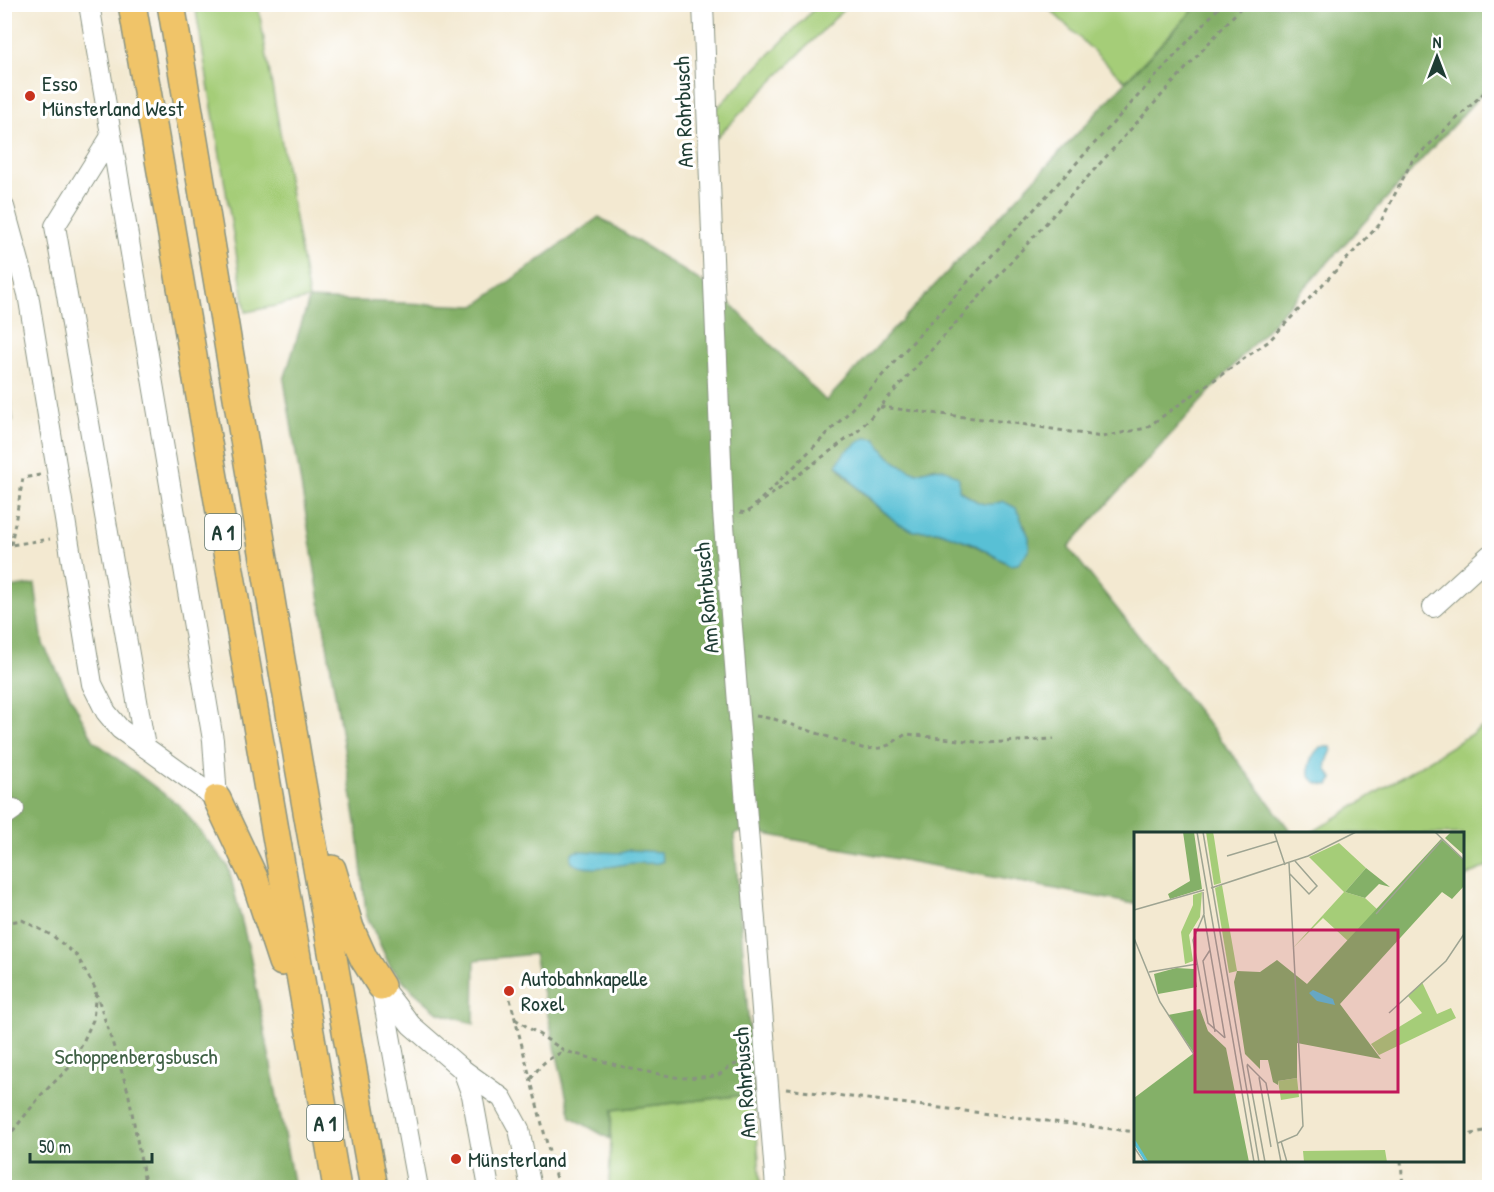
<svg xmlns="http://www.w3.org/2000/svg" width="1494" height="1192" font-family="'Patrick Hand',sans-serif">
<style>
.green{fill:#a5cd78;stroke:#628556;stroke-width:1.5}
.forest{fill:#84b068;stroke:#52764e;stroke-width:1.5;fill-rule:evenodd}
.water{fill:#58c0d5;stroke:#3c7e84;stroke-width:1.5}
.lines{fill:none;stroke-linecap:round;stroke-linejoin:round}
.minor-casing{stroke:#899382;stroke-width:22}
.highway-casing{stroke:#899382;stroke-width:30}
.path{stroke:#899382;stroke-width:3;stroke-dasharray:4.5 4.5;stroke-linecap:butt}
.minor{stroke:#fff;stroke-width:20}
.highway{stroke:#f0c469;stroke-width:27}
.poi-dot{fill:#c8321e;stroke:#fff;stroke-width:2}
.labels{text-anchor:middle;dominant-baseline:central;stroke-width:6;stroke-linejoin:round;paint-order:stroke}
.shield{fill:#fff;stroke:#627771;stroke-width:1.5}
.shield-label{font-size:21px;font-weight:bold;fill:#1f3d34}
.poi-label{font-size:22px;fill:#1f3d34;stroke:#fff;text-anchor:start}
.street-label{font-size:22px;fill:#1f3d34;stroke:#fff}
.park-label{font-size:22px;fill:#406145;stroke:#fff}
.inset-river{fill:none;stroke:#58c0d5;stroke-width:3}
.inset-road{fill:none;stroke:#9ea492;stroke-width:1.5}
.view{fill:#c2185b;fill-opacity:0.15;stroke:#c2185b;stroke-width:3}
.inset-edge{fill:none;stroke:#1f3d34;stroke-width:3}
</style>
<rect width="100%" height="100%" fill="#fff"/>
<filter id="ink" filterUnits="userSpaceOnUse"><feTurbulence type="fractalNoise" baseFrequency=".0167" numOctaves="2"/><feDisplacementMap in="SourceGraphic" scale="12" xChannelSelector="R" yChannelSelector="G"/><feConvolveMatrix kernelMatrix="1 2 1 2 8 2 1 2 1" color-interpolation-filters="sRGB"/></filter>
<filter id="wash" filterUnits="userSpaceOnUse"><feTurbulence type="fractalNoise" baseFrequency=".008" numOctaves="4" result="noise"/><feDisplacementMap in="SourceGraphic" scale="24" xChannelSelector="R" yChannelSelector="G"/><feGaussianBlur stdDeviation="1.35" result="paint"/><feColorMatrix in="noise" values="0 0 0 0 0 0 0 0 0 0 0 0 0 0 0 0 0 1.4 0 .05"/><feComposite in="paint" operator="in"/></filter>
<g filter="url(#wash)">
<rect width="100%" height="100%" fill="#f3e9d1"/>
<!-- green -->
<g class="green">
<polygon points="195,5 258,5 309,299 246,312"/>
<polygon points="818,5 848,5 715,139 715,110"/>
<polygon points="1045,5 1198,5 1125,81"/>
<polygon points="1489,723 1489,865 1463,878 1462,834 1311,833"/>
<polygon points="754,1094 761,1187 609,1188 612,1110"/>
</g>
<!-- forest -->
<g class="forest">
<path d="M1198 5H1489V86L1068 547 1240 764 1292 833 1136 834 1135 904 749 831 734 834 754 1094 612 1110 610 1139 571 1117 534 954 475 960 474 1024 439 1013 413 991 390 966 366 914 358 835 284 380 309 299 475 306 599 217 721 294 826 401ZM876 439C886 457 898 465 917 473L935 467 959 490 979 503 991 506 1025 525 1028 537 1029 551 1010 565C987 552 966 539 940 532 931 529 921 533 912 530 894 524 847 481 837 464Z"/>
<polygon points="4,365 13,421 5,422 4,422"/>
<polygon points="35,584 43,644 94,741 180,806 228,866 250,954 294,1187 5,1188 4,589"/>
</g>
<!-- water -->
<g class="water">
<path d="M865 438 876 439C886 457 898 465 917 473 937 467 942 465 959 478V490C975 501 983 509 1003 501L1016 508 1029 537V550L1018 564 1010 565 972 543 937 531H914L897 523 857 487 837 464 845 452Z"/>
<path d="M1320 747H1331L1332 750C1326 763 1323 768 1333 779L1329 785C1302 784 1305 762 1320 747Z"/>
<path d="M630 850 660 852 663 861 658 863C648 864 635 862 625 864 613 867 579 872 571 861L572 853 577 851 621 853Z"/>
</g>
</g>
<g filter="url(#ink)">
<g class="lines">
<defs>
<g id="minor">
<polyline points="89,4 213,740 217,799"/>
<polyline points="703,4 723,512 776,1188"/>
<polyline points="110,138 55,226 145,747"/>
<polyline points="4,207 28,294 92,684 106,712 120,729 217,799"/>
<polyline points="1433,607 1490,555"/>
<polyline points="4,816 14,809"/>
<polyline points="381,986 411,1025 463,1070 502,1098 519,1129 531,1188"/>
<polyline points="382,992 418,1188"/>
<polyline points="463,1070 472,1095 489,1188"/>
</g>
<g id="highway">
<polyline points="132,4 337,1188"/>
<polyline points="171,4 298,761 374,1188"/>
<polyline points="217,799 255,880 282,962"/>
<polyline points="332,869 350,928 364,959 381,986"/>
</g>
</defs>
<!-- minor casing -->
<use href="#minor" class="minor-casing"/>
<!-- highway casing -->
<use href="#highway" class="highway-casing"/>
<!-- path -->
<g class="path">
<polyline points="880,407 1008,422 1102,437 1146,428 1269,341 1379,225 1412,161 1490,87"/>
<polyline points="756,506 859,430 1244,4"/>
<polyline points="740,512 747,513 846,415 1222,4"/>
<polyline points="4,535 6,546"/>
<polyline points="11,545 23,478 40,475"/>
<polyline points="4,546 50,539"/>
<polyline points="756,716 774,719 865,749 880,748 889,745 906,734 986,743 1054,739"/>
<polyline points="4,923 22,920 53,936 77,956 96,990 93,1020 73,1064 42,1094 4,1142"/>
<polyline points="96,992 128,1091 146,1188"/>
<polyline points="510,999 556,1179 557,1185 548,1187"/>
<polyline points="515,1019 565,1051 631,1069 681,1078 717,1076 731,1066 748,1060"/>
<path d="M531 1079C542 1062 547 1059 565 1051"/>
<polyline points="786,1089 1136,1132"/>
<polyline points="1462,1137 1490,1129"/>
<polyline points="1401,1160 1403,1188"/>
</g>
<!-- minor -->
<use href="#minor" class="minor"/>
<!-- highway -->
<use href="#highway" class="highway"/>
</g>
</g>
<!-- markers -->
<g class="poi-dot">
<circle cx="30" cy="96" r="6"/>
<circle cx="509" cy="991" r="6"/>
<circle cx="456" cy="1159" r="6"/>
</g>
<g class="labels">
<!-- shield labels -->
<g class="shield">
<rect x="205" y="514" width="36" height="36" rx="4.5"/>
<rect x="307" y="1105" width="36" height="36" rx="4.5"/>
</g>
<g class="shield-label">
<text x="223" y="532">A 1</text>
<text x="325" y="1123">A 1</text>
</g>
<!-- poi labels -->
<g class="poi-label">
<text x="42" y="83">Esso<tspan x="42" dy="25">Münsterland West</tspan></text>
<text x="521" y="978">Autobahnkapelle<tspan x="521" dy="25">Roxel</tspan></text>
<text x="468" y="1159">Münsterland</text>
</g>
<!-- street labels -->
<g class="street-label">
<text transform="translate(683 112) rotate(-92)">Am Rohrbusch</text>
<text transform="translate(706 598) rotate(-95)">Am Rohrbusch</text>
<text transform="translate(744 1083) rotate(-94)">Am Rohrbusch</text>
</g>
<!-- park labels -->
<g class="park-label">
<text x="136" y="1056">Schoppenbergsbusch</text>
</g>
</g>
<!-- overview -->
<g transform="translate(1134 832)">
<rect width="330" height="330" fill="#f3e9d1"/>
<path d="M72 0H79L80 5 87 51 80 53ZM205 11 232 36 211 60 231 66 244 78 214 109 189 86 158 117 210 60 175 25ZM88 53 103 139 95 141 81 56ZM68 60 66 85 55 103 59 129 51 132 47 100 59 73V63ZM288 150 303 182 317 176 322 186 245 223 237 212 288 181 274 164ZM163 246 165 265 147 268 144 249ZM251 318 253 330H170L169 319Z" fill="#a5cd78"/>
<path d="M49 0H60L68 57 36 67 34 62 56 49ZM317 0H330V23L311 6ZM307 7 330 28V54L318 67 308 60 206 172 247 227 163 211V246L144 249V253L139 250 134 228H126V237L111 222 100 150 103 139 126 140 143 128 173 152ZM232 36 256 55 245 52 231 66 211 60ZM42 136 60 137 63 155 24 162 20 142ZM66 177 74 199 92 216 115 330H12L0 312V266L60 221 34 183Z" fill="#84b068"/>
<path d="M179 158 199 167 201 173 183 169 175 161Z" fill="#58c0d5"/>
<path class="inset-river" d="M0 309 13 330"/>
<path class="inset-road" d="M63 0 120 330M69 0 125 330M140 0 151 33M301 0 330 28M93 24 143 9M156 42 175 62 183 54 161 29M77 56 174 24 222 0M69 60 70 82M0 78 70 58M70 82 59 108 74 191 91 206M242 82 308 8M70 83 91 206M0 106 26 170 61 224M76 118 69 129 81 200M15 140 63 132M255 181 312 129 330 102M113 232 132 251 147 330M113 233 131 330M125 245 137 315M147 309 153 330M144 311 163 303 169 294 155 31M0 315 10 330"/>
<path class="view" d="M61 98H264V260H61Z"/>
<rect width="330" height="330" class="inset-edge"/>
</g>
<!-- margin -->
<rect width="1494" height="1192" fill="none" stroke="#fff" stroke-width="24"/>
<!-- north arrow -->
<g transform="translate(1437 57)" stroke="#ffffff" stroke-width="4.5" paint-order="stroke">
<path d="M0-4.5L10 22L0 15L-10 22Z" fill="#1f3d34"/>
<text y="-9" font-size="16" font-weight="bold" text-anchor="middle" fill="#1f3d34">N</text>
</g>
<!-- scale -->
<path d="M30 1153v9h122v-9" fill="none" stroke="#1f3d34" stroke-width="3"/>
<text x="39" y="1153" font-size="18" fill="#1f3d34" stroke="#ffffff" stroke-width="4.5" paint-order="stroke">50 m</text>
</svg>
